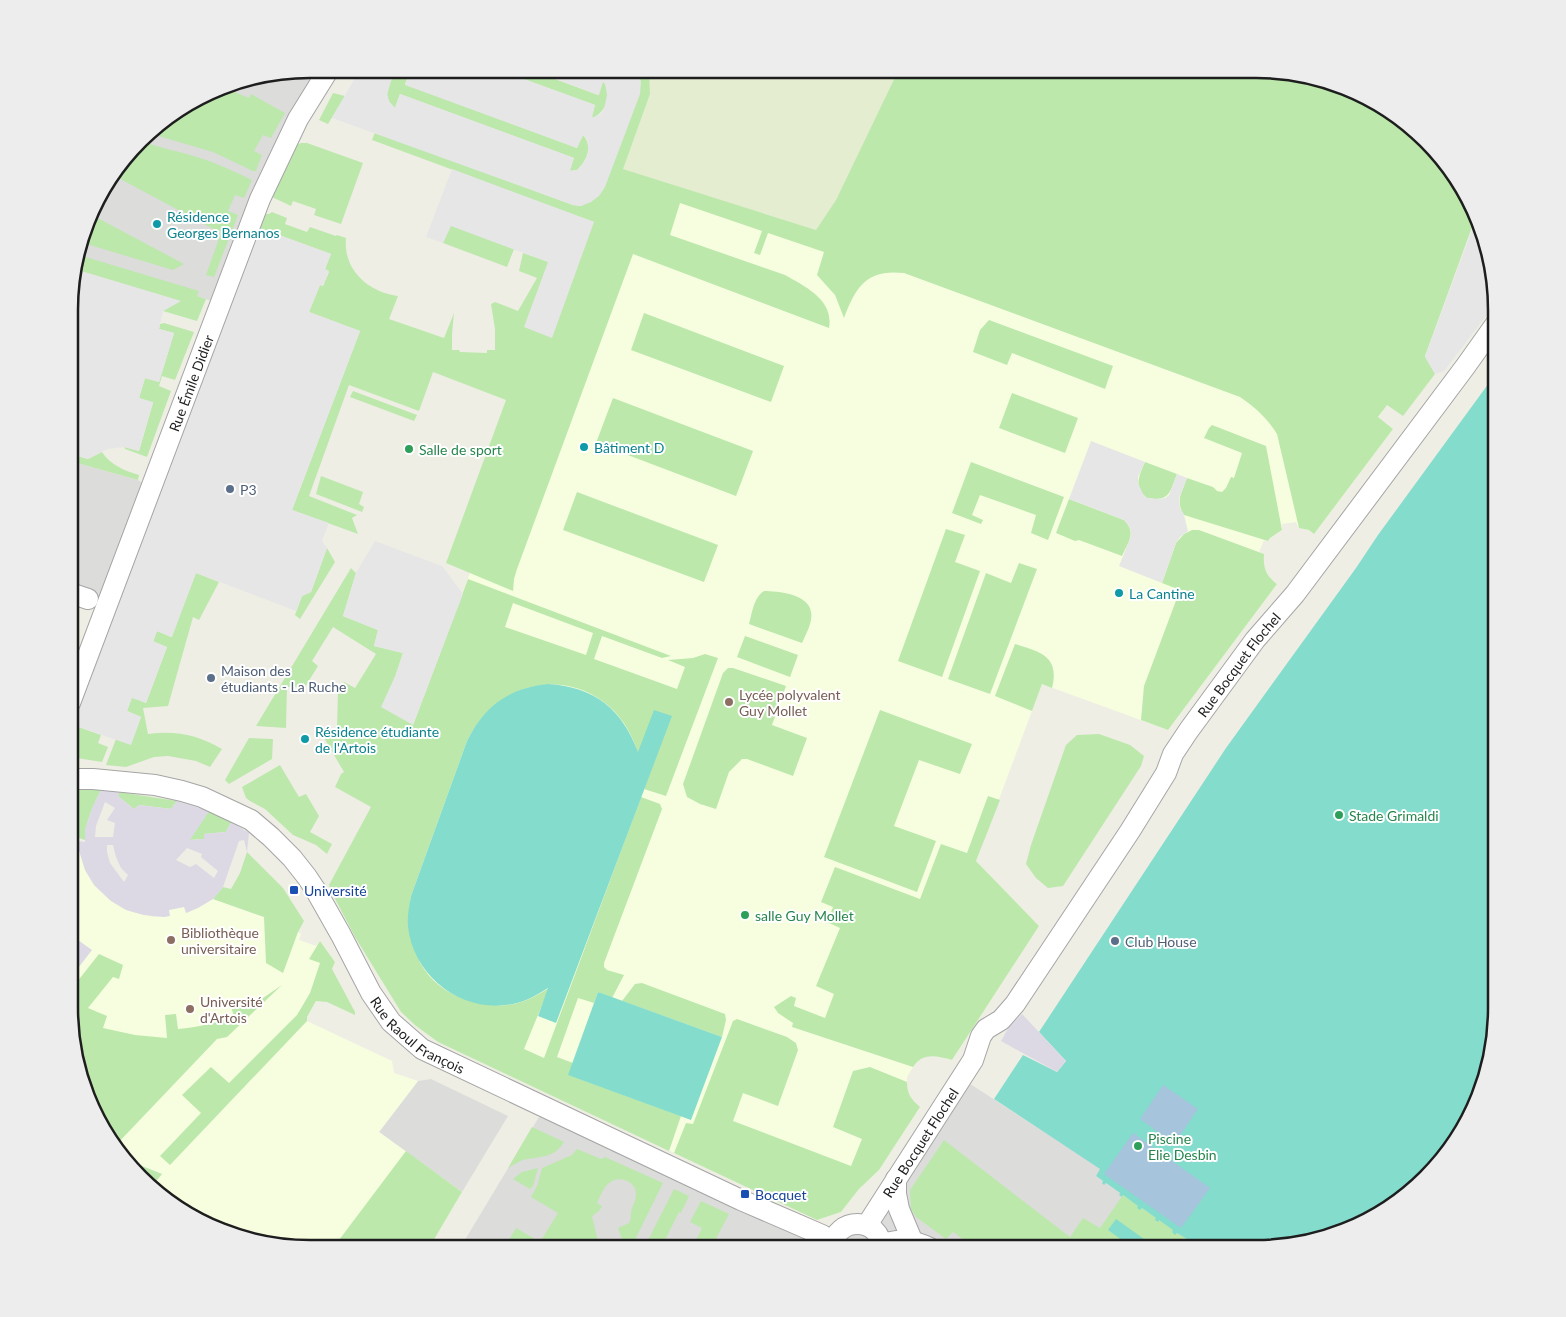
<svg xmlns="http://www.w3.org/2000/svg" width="1566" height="1317" font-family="Lato,sans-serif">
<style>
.residential{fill:#dcdcdb}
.education{fill:#f7fedf}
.farmland{fill:#e5edd0}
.grass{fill:#bce8ac;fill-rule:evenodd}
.pitch{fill:#84dccd}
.parking{fill:#e6e6e6;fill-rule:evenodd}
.plaza{fill:#dcd9e5;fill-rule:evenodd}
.water{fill:#a6c4dc}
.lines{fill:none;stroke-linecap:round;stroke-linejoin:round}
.street-casing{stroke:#a5a5a5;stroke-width:22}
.street{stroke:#fff;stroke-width:20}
.culture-dot{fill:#0f9aa8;stroke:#fff;stroke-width:2}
.leisure-dot{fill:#2e9e5b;stroke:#fff;stroke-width:2}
.service-dot{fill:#5c6f8a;stroke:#fff;stroke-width:2}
.education-dot{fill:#8d6e63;stroke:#fff;stroke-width:2}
.transit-dot{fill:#1a4fb4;stroke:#fff;stroke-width:2}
.labels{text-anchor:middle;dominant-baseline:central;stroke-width:4;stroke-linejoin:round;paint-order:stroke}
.culture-label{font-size:14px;fill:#0d838f;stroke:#fff;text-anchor:start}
.street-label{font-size:14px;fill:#1e1e1e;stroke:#fff}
.leisure-label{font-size:14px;fill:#27864d;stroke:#fff;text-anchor:start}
.service-label{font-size:14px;fill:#4e5e75;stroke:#fff;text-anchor:start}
.education-label{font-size:14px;fill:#785e54;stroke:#fff;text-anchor:start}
.transit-label{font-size:14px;fill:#164399;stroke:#fff;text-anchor:start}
.rim{fill:none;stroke:#1e1e1e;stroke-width:2.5}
</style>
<rect width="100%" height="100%" fill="#efeee5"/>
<!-- residential -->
<g class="residential">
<polygon points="310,69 329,69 220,304 197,296 77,261 101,190 151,128 232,82"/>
<polygon points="70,461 138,480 151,488 107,604 70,593"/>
<polygon points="961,1078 1101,1169 1096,1176 1103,1181 1102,1183 1106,1183 1120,1193 1119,1195 1205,1248 460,1248 545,1107 821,1235 867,1225"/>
<polygon points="431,1079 508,1116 462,1192 379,1132 418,1081"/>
</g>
<!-- education -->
<g class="education">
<polygon points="622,169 816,230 836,200 1383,411 1378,418 1393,429 1314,534 1309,530 1299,528 1296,522 1282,524 1282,530 1270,538 1268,541 1264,540 1259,552 1264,554 1263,562 1266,571 1271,580 1277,584 1168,730 1042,684 976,861 1039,926 952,1060 935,1055 927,1056 916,1062 907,1077 907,1092 913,1102 920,1107 879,1170 859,1189 841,1212 817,1220 438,1042 416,1026 401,1012 347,922 346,912 415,719"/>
<polygon points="70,842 77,844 85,870 98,889 111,901 132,912 154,917 169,916 168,910 185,907 186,913 189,912 213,899 264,917 298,932 301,934 299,940 316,946 320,941 335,962 322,991 307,1017 307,1021 392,1061 394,1073 418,1081 379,1132 462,1192 429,1248 294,1248 217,1230 153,1184 162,1174 127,1160 93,1113 69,1023"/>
</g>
<!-- farmland -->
<polygon class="farmland" points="649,69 899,69 836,200 816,230 622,169 650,94"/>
<!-- grass -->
<g class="grass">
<path d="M411 69 405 84 577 148 583 135C593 146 587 161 577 170L569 171 574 158 400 94 395 108C378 95 391 69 411 69Z"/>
<path d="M496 69H528L598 95 603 81C613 94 606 114 591 118L595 105Z"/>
<path d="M638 69H649L650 94 623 169 816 230 836 200 899 69H1272L1349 87 1426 139 1479 217 1481 230 1472 227 1425 356 1435 374 1403 416 1387 405 1378 417 1393 429 1314 534 1309 530 1299 528 1277 434C1267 418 1256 408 1240 397L904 273C867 269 856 286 844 318L835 295 817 275 824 252 768 233 760 255 754 253 762 231 680 203 670 235 785 275C806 287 834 300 829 328L633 254 517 569 514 579 513 591 446 563 506 400 433 372 419 411 349 385 309 496 357 515 352 518 358 534 292 510 360 331 309 312 320 285 323 286 329 272 325 269 331 254 260 228 265 214H269L272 212 287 218 285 224 307 232 310 227 336 236 337 235 346 238C343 271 369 292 398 296L389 319 444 338 454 313 452 334V350H459L460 352 487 353V350H495V329L491 304 495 302 518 311 537 278 519 271 523 253 549 262 594 222 372 140 375 132 573 205 582 206 639 71Z"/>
<polygon points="222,87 249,98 251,94 285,113 271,138 263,135 254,151 262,155 256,171 253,171 213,152 148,133 151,128"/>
<polygon points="333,93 345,96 328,124 319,120"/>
<path d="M141 141C159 148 179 151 197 157 216 163 234 171 252 180L244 198 235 195 228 211 238 215 214 277 206 275 221 233 113 175Z"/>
<polygon points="301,143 307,143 363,163 341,224 314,215 316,209 293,201 291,206 272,197 297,145"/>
<polygon points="92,215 184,264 173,270 83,243"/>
<polygon points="450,225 514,249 507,267 443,243"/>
<polygon points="79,255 199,291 197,296 206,299 197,321 163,311 180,301 74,269"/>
<polygon points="644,313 784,366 771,402 631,350"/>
<polygon points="989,320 1113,366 1105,389 1012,353 1007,365 973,352 980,330"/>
<polygon points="164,323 194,332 175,380 162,376 159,386 171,391 147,457 125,449 124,447 139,451 153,403 139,398 145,378 159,382 174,333 159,329 160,324"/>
<polygon points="353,391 417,415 414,421 350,397"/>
<polygon points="1012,393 1078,418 1065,453 999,428"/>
<polygon points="613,398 753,451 736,496 596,443"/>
<path d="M1212 425 1266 446 1282 530 1270 538 1268 541 1184 515C1175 501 1182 492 1187 478L1213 487 1217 491 1222 492 1226 488 1231 477 1234 478 1242 453 1204 438 1209 428Z"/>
<path d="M102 452C109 464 125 471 139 475L138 480 70 461V454L88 459Z"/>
<polygon points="971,462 1064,497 1048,540 1031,533 1036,515 980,495 972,515 983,520 981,524 952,513"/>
<path d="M1145 462 1177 474C1170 492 1170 502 1147 498 1133 487 1139 476 1145 462Z"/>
<polygon points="321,476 363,492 359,504 364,507 362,512 316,494"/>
<polygon points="577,492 718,545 704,582 563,530"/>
<path d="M1069 499 1124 520C1137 533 1128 542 1122 556L1079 540 1075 541 1056 533Z"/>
<polygon points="946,529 965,535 955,562 980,571 942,677 898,661"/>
<path d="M1192 530H1199L1264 554C1263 567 1266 576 1277 584L1168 730 1141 720 1144 686 1180 590 1162 583 1176 543 1184 534Z"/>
<polygon points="327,548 335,562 300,619 295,615 302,596 311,592"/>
<polygon points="1019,563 1037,569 990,694 948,679 986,573 1011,583"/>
<path d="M351 568 356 573 343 616 378 630 374 646 403 653 396 674 413 725 468 579 671 656 662 658 602 636 594 659 677 689 685 667 668 660 693 658 705 654 718 658 666 796 644 789 671 716 638 753C612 667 506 661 467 741L411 896C403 944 422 989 472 1001 487 1005 499 1007 514 1004 527 1001 538 995 549 988L524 1049 544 1058 641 797 660 804 662 809 604 963V967L607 970 624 975 612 998 598 992 594 1003 578 998 557 1057 573 1063 569 1075 681 1116 669 1151 438 1042 416 1026 401 1012 355 937 333 895 329 885 371 807 335 787 341 774 344 772 323 736 330 729H337L338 688 344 682 355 688 376 654 333 627 312 661 318 666 305 687H287L286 728 256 726ZM513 603 593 633 586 655 505 627Z"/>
<path d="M196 573 219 582 199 620 193 617 168 706 143 708 148 734C175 730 199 735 222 749L210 767 196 761 168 756 154 757 126 767 106 765 116 739 131 744 141 717 127 711 132 697 146 703 167 647 153 642 157 631 171 637Z"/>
<path d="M764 591C778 591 809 594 811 612 813 622 806 634 802 643L749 624C752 613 754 597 764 591Z"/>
<polygon points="745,636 798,655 790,677 737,657"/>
<path d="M1015 644C1040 652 1060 656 1052 688L1042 684 1032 711 995 696Z"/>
<polygon points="728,668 733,668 786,686 772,725 807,738 793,776 747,759 742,759 729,772 716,809 700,804 687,797 683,784 723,673"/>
<polygon points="880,710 972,744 960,774 919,760 894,826 936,841 917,892 824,857"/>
<polygon points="73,725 101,735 98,743 108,747 102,762 70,757 70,732"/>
<polygon points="1099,734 1130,745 1144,756 1141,766 1063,886 1048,888 1036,878 1026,864 1031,845 1066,745 1077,735"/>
<polygon points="249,738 273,739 272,759 229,784 225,780"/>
<polygon points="280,765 299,797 306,794 319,816 310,832 332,844 327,854 316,845 293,835 265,809 250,801 246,798 242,787"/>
<path d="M76 788 101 790C93 806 85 822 85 840L70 835V789Z"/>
<polygon points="119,792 177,801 171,809 139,805 134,809 119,797"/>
<path d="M988 796 1000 800 976 861 1039 926 952 1060C937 1056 923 1052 913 1067L792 1027 793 1023 778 1013 774 1007 791 996 796 998 794 1006 825 1018 834 994 816 986 840 928 827 922 833 907 821 902 835 867 920 899 941 844 967 853Z"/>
<polygon points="209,811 231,822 226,832 204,834 205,839 189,840"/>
<polygon points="247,852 283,888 304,921 298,932 283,973 266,963 264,917 213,899 223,887 231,889 240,873"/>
<polygon points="320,941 335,962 332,969 355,1012 355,1015 327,1002 316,1001 307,1017 307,1021 170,1165 160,1156 201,1113 182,1095 211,1067 229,1083 297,1015 310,993 320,963 309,959"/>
<path d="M99 954 123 965 119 979 113 977 88 1008 107 1016 103 1028 135 1035 167 1038 165 1015 176 1014 178 1029C198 1027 216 1023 234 1017L230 1002 238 999 243 1009 263 998 282 985 227 1037 217 1039 116 1145 93 1113 69 1023V992Z"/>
<polygon points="642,983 725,1014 726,1020 722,1037 622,1001 635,984"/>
<path d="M737 1019 787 1037 796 1043 798 1050 778 1106 743 1093 733 1121 851 1166 862 1139 833 1127 853 1071 870 1067 907 1082C907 1094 911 1099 920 1107L879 1170 859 1189 841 1212 817 1220 674 1153 686 1123 693 1124 733 1021Z"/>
<path d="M532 1127 564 1142C553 1159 540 1156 523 1160 518 1162 513 1165 508 1168Z"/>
<path d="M944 1140 1070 1237 1083 1218 1100 1228 1123 1195 1174 1230 1173 1232 1175 1234 1177 1233C1185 1239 1196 1242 1205 1248H985L977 1242 973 1248H965L968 1243 953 1232 946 1239 916 1217 911 1209 910 1190Z"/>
<path d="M577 1149 601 1159 605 1157 663 1183 631 1248H625L618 1228 629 1223C632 1218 630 1214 632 1208 634 1203 636 1199 636 1193 635 1181 619 1175 609 1183 603 1188 600 1197 597 1203L602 1206 599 1211 592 1216 598 1241 595 1248H510C507 1240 512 1235 516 1228L540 1242 558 1213 531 1197 537 1186 542 1168 572 1155Z"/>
<polygon points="406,1151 462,1192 429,1248 333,1248"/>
<polygon points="127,1160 162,1174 153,1185 191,1212 140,1178"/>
<polygon points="538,1168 533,1186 530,1189 513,1179 522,1172"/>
<polygon points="674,1189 689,1196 681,1213 679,1212 661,1248 644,1248"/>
<polygon points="701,1201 729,1214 711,1248 692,1248 702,1228 690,1222"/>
</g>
<!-- pitch -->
<g class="pitch">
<polygon points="1497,372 1497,1023 1472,1114 1427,1177 1349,1230 1256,1248 1205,1248 1197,1243 1192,1242 1177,1233 1175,1235 1172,1232 1173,1230 1159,1220 1158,1222 1155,1220 1156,1218 1142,1208 1140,1210 1137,1208 1138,1206 1123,1195 1122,1197 1119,1195 1120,1193 1106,1183 1104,1185 1102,1183 1103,1181 1096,1176 1100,1169 994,1099 1023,1055 1057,1072 1066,1061 1039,1032 1226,748 1356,568 1378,535"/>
<path d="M548 684C595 687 622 709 638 752L654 710 672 716 556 1023 538 1016 548 988C537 995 527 1001 513 1004 463 1014 414 978 408 927 407 916 409 907 411 896L467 741C484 706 509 688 548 684Z"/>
<polygon points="598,992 722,1037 691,1120 568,1075"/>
<polygon points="1116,1219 1151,1244 1148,1248 1133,1248 1108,1230"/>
</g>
<!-- parking -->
<g class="parking">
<path d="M360 69H496L595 105 592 118 601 114 604 109 607 95 605 83 603 82 599 95 528 69H638L641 82 640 94 605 187 599 196 591 202 581 206 573 205 332 118ZM411 69 405 85 577 148 583 135 587 139 588 145V153L585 161 577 170 570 171 574 158 400 94 395 108 389 101 387 95 391 81 397 73 402 71Z"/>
<polygon points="452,169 594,222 552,338 524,327 548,262 451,226 443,243 426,237"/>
<polygon points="1473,227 1481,230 1496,303 1444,371 1435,374 1425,357"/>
<polygon points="260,228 331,254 325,269 329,271 323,286 320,285 309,312 360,331 292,510 329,523 322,541 327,548 311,592 302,596 296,611 196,573 172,637 157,631 153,641 167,647 146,703 132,698 127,711 141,717 131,745 73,725 77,709"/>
<polygon points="74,269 181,301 163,311 159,329 174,333 172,340 159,382 145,378 139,398 153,402 139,451 124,447 107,449 88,459 70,454 71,278"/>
<polygon points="1091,441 1145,462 1138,477 1138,483 1143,494 1147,498 1158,499 1165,498 1169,495 1177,474 1187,478 1179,499 1180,508 1184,515 1188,531 1180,537 1176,543 1162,583 1119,566 1131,536 1131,531 1129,526 1124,520 1069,499"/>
<polygon points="375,541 442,566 463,594 413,725 381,707 396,674 403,653 374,646 378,630 343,616 356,573"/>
</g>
<!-- plaza -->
<g class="plaza">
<path d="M101 790 119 792V797L134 809 139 805 171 809 177 801 209 811 190 840 204 839V834L226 832 231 822 249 833 247 852 244 840 239 841 223 887 213 899 198 908 186 913 184 907 169 910 170 916 164 917 144 915 126 910 111 901 94 885 85 870 77 844 78 841 85 842V829L93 806ZM105 802 115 808 107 820 115 823 113 837H95L96 826ZM107 845H113L116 857 121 868 128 875 124 882 110 863 107 852ZM187 848 202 854 201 857 218 871 214 878 196 864 190 867 176 860Z"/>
<polygon points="78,940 92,950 69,980 69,951"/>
<polygon points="1022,1014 1066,1061 1057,1072 1001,1041 1009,1027"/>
</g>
<!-- water -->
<g class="water">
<polygon points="1163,1085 1198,1109 1174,1144 1140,1119"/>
<polygon points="1133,1133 1210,1188 1181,1228 1104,1174"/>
</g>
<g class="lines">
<defs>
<g id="street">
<polyline points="70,593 88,599"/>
<path id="s1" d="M70 703 260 199 298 119 329 69"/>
<path id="s2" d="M70 779H93L155 785 182 791 202 797 251 820 271 837 292 858 307 877 315 889 341 935 371 993 391 1022 422 1049 741 1200 822 1235 832 1242"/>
<polyline points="896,1179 896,1194 899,1209 912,1240"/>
<path id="s3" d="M867 1225 973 1060 981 1036 986 1029 1001 1020 1015 1004 1130 831 1166 773 1173 754 1189 730 1255 640 1295 594 1465 367 1497 322"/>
<path d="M881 1244C904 1239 909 1238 930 1248"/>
<path d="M832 1248C835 1215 882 1217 881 1248"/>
</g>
</defs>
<!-- street casing -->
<use href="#street" class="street-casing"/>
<!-- street -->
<use href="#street" class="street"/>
</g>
<!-- markers -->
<g class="culture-dot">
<circle cx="157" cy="224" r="5"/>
<circle cx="584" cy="447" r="5"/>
<circle cx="1119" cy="593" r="5"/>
<circle cx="305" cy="739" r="5"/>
</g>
<g class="leisure-dot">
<circle cx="409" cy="449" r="5"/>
<circle cx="1339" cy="815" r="5"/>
<circle cx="745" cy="915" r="5"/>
<circle cx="1138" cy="1146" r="5"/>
</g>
<g class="service-dot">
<circle cx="230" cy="489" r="5"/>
<circle cx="211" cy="678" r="5"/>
<circle cx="1115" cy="941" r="5"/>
</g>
<g class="education-dot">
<circle cx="729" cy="702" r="5"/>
<circle cx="171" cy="940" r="5"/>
<circle cx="190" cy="1009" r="5"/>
</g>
<g class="transit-dot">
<rect x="289" y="885" width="10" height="10" rx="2.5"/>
<rect x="740" y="1189" width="10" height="10" rx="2.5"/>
</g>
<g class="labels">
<!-- culture labels -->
<g class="culture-label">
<text x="167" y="216">Résidence<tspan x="167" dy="16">Georges Bernanos</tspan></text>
<text x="594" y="447">Bâtiment D</text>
<text x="1129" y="593">La Cantine</text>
<text x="315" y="731">Résidence étudiante<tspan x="315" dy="16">de l'Artois</tspan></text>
</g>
<!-- street labels -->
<g class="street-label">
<text stroke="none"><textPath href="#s1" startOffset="342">Rue Émile Didier</textPath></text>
<text stroke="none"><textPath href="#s3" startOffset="676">Rue Bocquet Flochel</textPath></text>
<text stroke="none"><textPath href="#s2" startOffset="465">Rue Raoul François</textPath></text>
<text stroke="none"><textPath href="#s3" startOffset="98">Rue Bocquet Flochel</textPath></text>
</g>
<!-- leisure labels -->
<g class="leisure-label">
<text x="419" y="449">Salle de sport</text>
<text x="1349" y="815">Stade Grimaldi</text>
<text x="755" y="915">salle Guy Mollet</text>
<text x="1148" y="1138">Piscine<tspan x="1148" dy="16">Elie Desbin</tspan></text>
</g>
<!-- service labels -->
<g class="service-label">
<text x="240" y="489">P3</text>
<text x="221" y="670">Maison des<tspan x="221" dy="16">étudiants - La Ruche</tspan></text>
<text x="1125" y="941">Club House</text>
</g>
<!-- education labels -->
<g class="education-label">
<text x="739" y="694">Lycée polyvalent<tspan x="739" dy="16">Guy Mollet</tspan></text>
<text x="181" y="932">Bibliothèque<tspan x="181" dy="16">universitaire</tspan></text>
<text x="200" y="1001">Université<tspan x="200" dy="16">d'Artois</tspan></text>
</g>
<!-- transit labels -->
<g class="transit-label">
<text x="304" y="890">Université</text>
<text x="755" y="1194">Bocquet</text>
</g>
</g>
<!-- crop -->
<path d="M0 0H1566V1317H0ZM310 78H1256A232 232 0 0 1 1488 310V1008A232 232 0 0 1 1256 1240H310A232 232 0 0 1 78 1008V310A232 232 0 0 1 310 78Z" fill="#ededed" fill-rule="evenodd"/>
<path class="rim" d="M310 78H1256A232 232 0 0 1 1488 310V1008A232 232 0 0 1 1256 1240H310A232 232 0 0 1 78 1008V310A232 232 0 0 1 310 78Z"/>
</svg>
